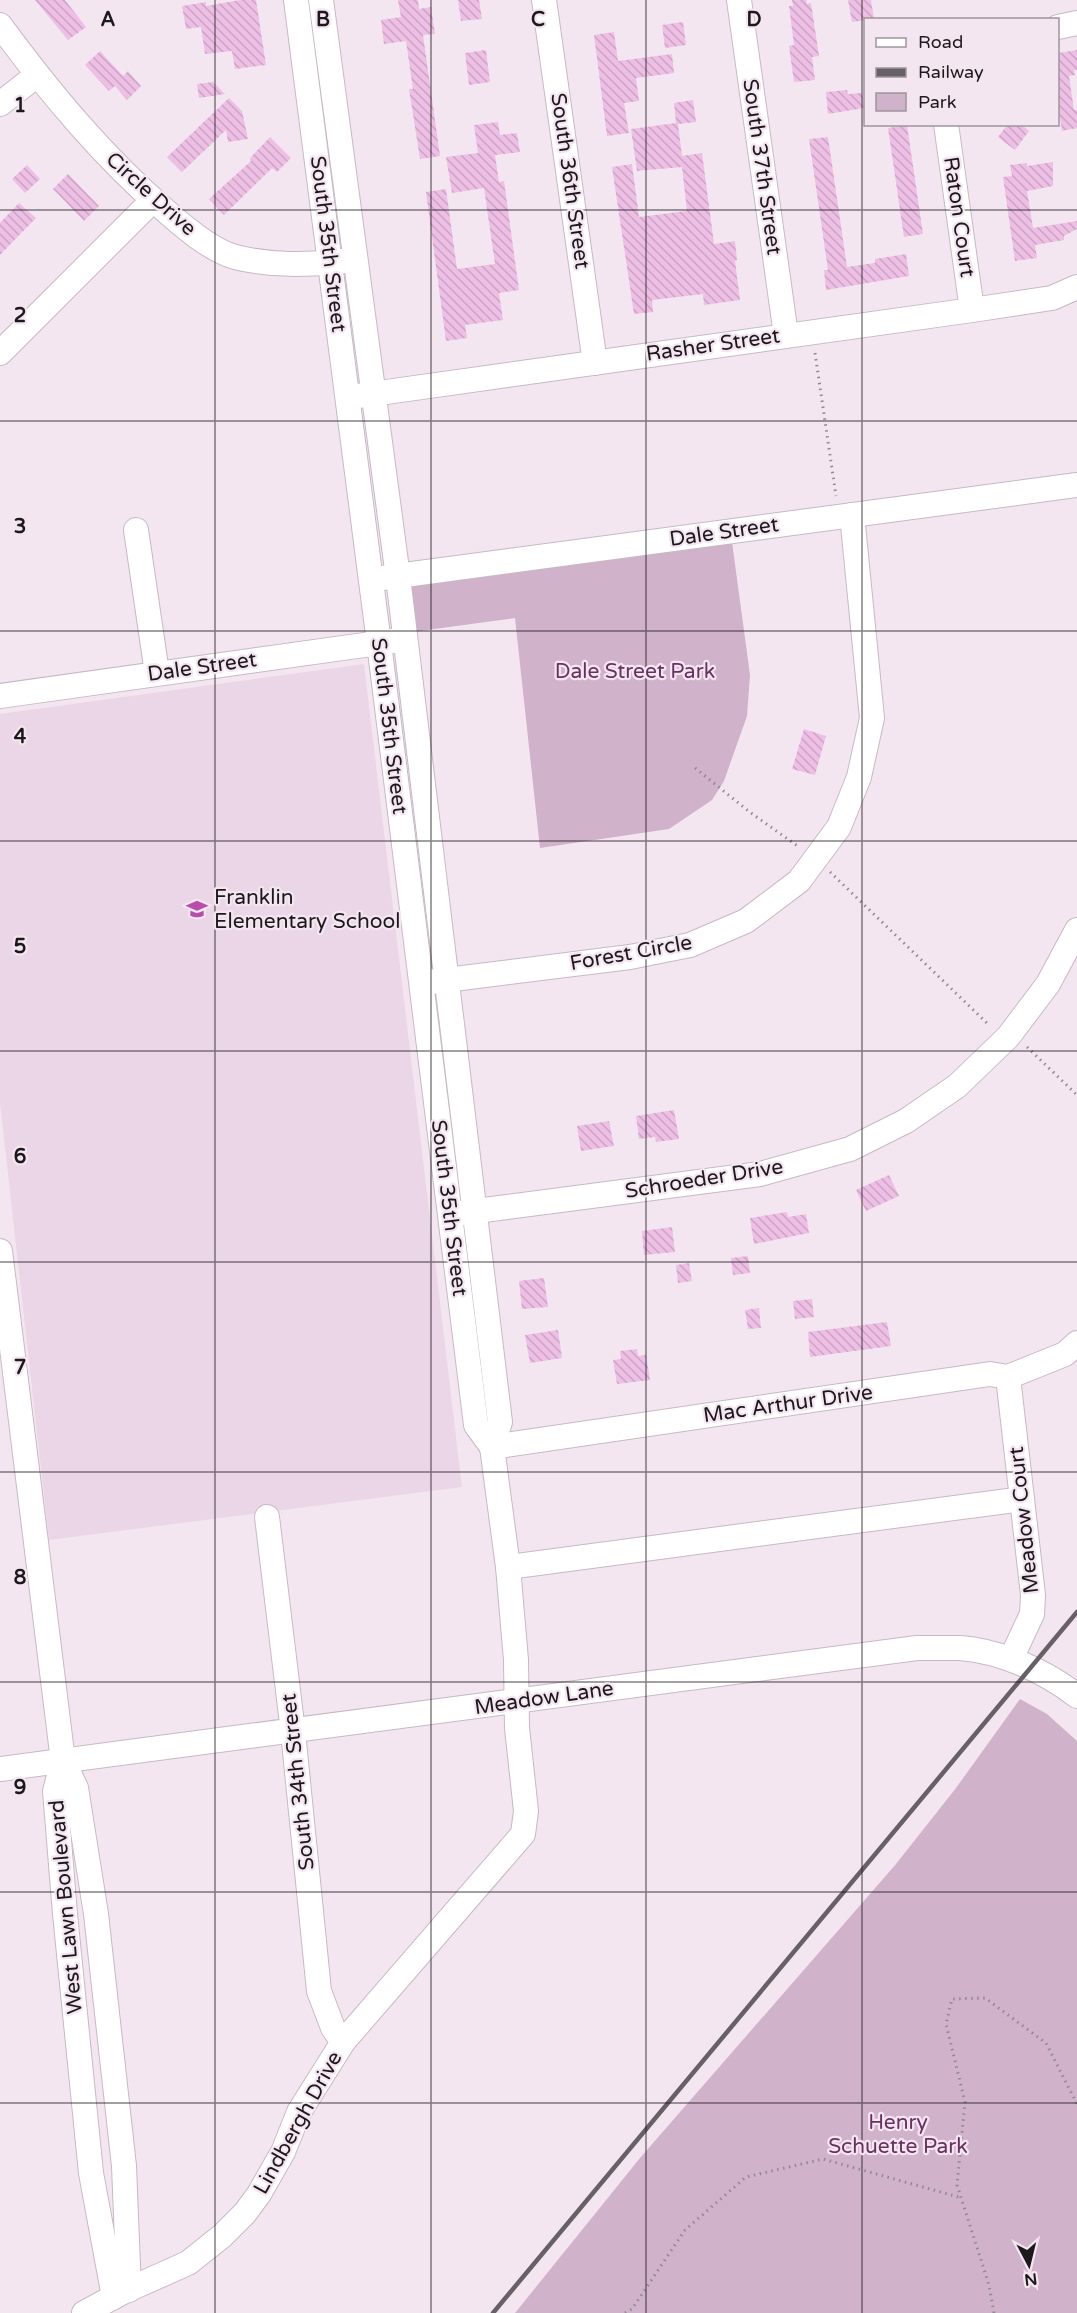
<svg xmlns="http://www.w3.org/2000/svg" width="1077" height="2313" font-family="'Varela Round',sans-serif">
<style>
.built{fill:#ebd6e7}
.green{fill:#d0b2ca}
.building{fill:url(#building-back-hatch)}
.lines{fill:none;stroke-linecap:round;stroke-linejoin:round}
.minor-casing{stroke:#c7b9c4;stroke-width:26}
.path{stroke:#938991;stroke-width:3;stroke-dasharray:1.5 4.5;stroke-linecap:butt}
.minor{stroke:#fff;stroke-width:24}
.rail{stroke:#686067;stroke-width:4.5}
.grid{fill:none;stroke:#1d181c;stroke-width:1.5;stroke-opacity:0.55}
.labels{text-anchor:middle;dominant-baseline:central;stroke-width:4.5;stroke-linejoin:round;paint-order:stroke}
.street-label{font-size:21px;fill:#1d181c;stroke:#f4e6f1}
.park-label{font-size:21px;fill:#683161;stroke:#f4e6f1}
.poi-label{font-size:21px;fill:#1d181c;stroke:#f4e6f1;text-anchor:start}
.grid-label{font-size:20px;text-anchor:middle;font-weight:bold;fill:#1d181c;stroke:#f4e6f1;stroke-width:4.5;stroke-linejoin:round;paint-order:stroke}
</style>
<defs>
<pattern id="building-back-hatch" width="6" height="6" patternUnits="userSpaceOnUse" patternTransform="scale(1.5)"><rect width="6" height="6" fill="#edbfe5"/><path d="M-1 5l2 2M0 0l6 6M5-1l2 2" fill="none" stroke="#cba3c4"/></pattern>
</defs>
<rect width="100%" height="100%" fill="#f4e6f1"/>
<!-- built -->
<polygon class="built" points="364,664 462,1487 49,1540 0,1103 0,714"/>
<!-- green -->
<g class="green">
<polygon points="732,542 750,675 747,716 724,781 712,800 669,829 540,848 515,618 412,632 411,588 417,584"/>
<polygon points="1020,1699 1047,1714 1077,1741 1077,2313 515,2313 640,2158 896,1864 956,1788"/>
</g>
<!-- building -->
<g class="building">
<polygon points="35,0 65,0 86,27 68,40"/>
<polygon points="240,0 256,0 266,65 235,69 232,51 205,54 201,27 186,29 182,6 206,2 206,6"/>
<polygon points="398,0 418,0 419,9 431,7 435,34 423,35 440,156 420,159 409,89 413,89 406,41 384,44 381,20 401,17"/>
<polygon points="458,0 479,0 482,19 461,21"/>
<polygon points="792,0 806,0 807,4 811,3 819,56 812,57 815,80 794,82 789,46 794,45 789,6 793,6"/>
<polygon points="848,0 871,0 874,19 852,22"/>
<polygon points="683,22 686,45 665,48 662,25"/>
<polygon points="614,32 618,61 672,54 674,73 636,78 639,101 624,103 629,133 607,136 594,35"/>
<polygon points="486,50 490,82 469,85 465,53"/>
<polygon points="1077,50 1077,70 1074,70 1075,75 1069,76 1074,110 1077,110 1077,128 1062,131 1058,105 1058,53"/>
<polygon points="100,51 123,76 128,71 141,86 127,100 115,86 109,91 85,65"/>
<polygon points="213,82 225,94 199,98 197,84"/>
<polygon points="847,90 848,94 862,93 864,108 828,114 826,92"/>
<polygon points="229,98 242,111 248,139 228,142 226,130 182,172 167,157"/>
<polygon points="693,100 696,122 678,124 682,156 702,153 714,244 735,241 737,260 735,261 740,300 704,305 703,294 652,300 653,312 634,314 612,167 632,164 639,217 687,211 682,167 637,171 631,129 676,123 674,103"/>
<polygon points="498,122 500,135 517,133 520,152 495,155 499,182 504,181 519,290 499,293 503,320 465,325 467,338 446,341 426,192 446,189 457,269 495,264 484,188 452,193 446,157 478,153 474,125"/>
<polygon points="1008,124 1021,124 1029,131 1015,150 998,137"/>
<polygon points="907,125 923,234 904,237 888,128"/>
<polygon points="270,137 291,158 277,172 272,168 224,215 209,199 251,161 250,158"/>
<polygon points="828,137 847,267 875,263 875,259 906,254 909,276 826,290 824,270 828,270 809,139"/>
<polygon points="1053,162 1053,186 1027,191 1033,228 1077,221 1077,229 1064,236 1064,240 1035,245 1037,258 1015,261 1003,177 1012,176 1010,165 1027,163 1027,166"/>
<polygon points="27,165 40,179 25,193 12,179"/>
<polygon points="68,174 99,206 84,221 53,189"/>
<polygon points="19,203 36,218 0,255 0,223"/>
<polygon points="804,729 826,736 815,775 792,769"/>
<polygon points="674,1110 679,1139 656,1142 655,1137 639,1139 636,1116"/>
<polygon points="609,1121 614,1146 581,1151 577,1126"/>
<polygon points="889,1175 899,1196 866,1211 856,1190"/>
<polygon points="787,1212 788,1217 806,1214 809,1233 754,1244 750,1218"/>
<polygon points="672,1227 675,1252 644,1255 642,1231"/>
<polygon points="748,1256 750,1273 733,1275 731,1258"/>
<polygon points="689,1263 692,1281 678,1283 676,1265"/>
<polygon points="544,1278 548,1307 522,1309 519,1281"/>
<polygon points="812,1299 814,1317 795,1319 793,1301"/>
<polygon points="759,1308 761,1328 748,1329 745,1310"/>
<polygon points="887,1322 891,1346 810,1357 808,1332"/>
<polygon points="558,1330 562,1358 530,1363 525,1335"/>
<polygon points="637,1349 638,1356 646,1355 650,1380 617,1384 613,1360 621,1359 620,1351"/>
</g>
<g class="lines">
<defs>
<g id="minor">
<polyline points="296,0 379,643 476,1425 492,1447"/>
<polyline points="544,0 595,363"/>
<polyline points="739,0 786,335"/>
<path d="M0 25C50 93 103 157 167 212 185 228 211 250 235 257 272 266 307 265 344 261"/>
<polyline points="1058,27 1077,23"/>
<polyline points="0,104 37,75"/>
<polyline points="946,124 972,310"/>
<polyline points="0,353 153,200"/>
<polyline points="358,396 972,310 1052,298 1077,287"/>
<polyline points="136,530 157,673"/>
<polyline points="382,578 1077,485"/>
<polyline points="0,696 393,641"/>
<polyline points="430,982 630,957 690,945 746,921 799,881 839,827 859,777 872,718 852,515"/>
<polyline points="461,1213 760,1174 850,1149 906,1121 957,1086 1008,1037 1048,984 1077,930"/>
<polyline points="0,1251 63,1761 76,1788 96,1914 124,2166 129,2290"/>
<polyline points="1008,1377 1033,1595 1032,1614 1011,1659"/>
<polyline points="492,1447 990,1374 1008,1377 1065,1354 1077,1343"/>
<polyline points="267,1517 293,1732 319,1991 333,2028 343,2042"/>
<polyline points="508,1567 1022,1499"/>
<polyline points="63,1761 55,1791 65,1914 91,2173 114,2297"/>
<path d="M0 1769 917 1648C932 1648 946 1648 960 1648 1001 1651 1045 1671 1077 1696"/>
<polyline points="84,2313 123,2292 188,2263 222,2236 245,2213 259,2194 283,2152 299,2112 343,2042 523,1834 526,1811 517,1728 516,1660 508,1567 492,1447 500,1422 398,577 321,0"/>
</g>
</defs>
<!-- minor casing -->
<use href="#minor" class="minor-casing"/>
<!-- path -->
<g class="path">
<polyline points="815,353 836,496"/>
<polyline points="695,768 751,813 799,847"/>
<polyline points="830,872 989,1025"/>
<polyline points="1027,1047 1077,1095"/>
<polyline points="625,2313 632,2309 685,2230 746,2177 823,2159 962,2198"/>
<polyline points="994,2313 989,2285 957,2185 965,2102 946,2024 952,1999 985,1998 1046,2043 1077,2104"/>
</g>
<!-- minor -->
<use href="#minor" class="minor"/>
<!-- rail -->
<polyline class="rail" points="493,2313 1077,1612"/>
</g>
<!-- grid -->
<path class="grid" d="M215 0V2313M431 0V2313M646 0V2313M862 0V2313M0 210H1077M0 421H1077M0 631H1077M0 841H1077M0 1051H1077M0 1262H1077M0 1472H1077M0 1682H1077M0 1892H1077M0 2103H1077"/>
<!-- icons -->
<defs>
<symbol id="school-bare" viewBox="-9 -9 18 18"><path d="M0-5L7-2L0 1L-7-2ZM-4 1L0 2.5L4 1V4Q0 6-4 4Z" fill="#b94dac" stroke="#f4e6f1" stroke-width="2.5" paint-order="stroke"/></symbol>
</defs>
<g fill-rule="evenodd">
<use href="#school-bare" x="182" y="894" width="30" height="30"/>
</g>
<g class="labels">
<!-- street labels -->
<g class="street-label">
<text transform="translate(762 167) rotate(82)">South 37th Street</text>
<text transform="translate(570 181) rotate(82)">South 36th Street</text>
<text transform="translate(151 194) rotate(42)">Circle Drive</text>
<text transform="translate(959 217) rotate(82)">Raton Court</text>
<text transform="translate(328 244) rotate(83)">South 35th Street</text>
<text transform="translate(713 345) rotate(-8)">Rasher Street</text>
<text transform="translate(724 532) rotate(-8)">Dale Street</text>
<text transform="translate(202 667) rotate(-8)">Dale Street</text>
<text transform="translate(389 726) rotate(83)">South 35th Street</text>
<text transform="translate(631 953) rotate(-10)">Forest Circle</text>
<text transform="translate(704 1179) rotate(-9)">Schroeder Drive</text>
<text transform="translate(449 1208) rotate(83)">South 35th Street</text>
<text transform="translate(788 1404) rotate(-8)">Mac Arthur Drive</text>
<text transform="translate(1024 1520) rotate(-96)">Meadow Court</text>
<text transform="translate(544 1698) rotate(-8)">Meadow Lane</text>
<text transform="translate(298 1782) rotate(-96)">South 34th Street</text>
<text transform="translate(66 1907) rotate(-95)">West Lawn Boulevard</text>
<text transform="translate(298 2123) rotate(-61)">Lindbergh Drive</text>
</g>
<!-- park labels -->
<g class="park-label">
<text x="635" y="671">Dale Street Park</text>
<text x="898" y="2122">Henry<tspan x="898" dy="24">Schuette Park</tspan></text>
</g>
<!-- poi labels -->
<g class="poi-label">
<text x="214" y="897">Franklin<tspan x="214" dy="24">Elementary School</tspan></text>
</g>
</g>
<g class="grid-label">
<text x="108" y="26">A</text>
<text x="323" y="26">B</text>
<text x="538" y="26">C</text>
<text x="754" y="26">D</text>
<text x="20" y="112">1</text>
<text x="20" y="322">2</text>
<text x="20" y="533">3</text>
<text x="20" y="743">4</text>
<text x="20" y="953">5</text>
<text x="20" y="1163">6</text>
<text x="20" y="1374">7</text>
<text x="20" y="1584">8</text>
<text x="20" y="1794">9</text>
</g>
<!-- legend -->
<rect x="864" y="18" width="195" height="108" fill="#f4e6f1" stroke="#9e949c" stroke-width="1.5"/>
<rect x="876" y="38" width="30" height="9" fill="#ffffff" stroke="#9e949c" stroke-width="1.5"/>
<text x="918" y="48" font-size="18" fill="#1d181c">Road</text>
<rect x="876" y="68" width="30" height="9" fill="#686067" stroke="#9e949c" stroke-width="1.5"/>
<text x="918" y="78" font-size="18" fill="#1d181c">Railway</text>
<rect x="876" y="93" width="30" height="18" fill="#d0b2ca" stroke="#9e949c" stroke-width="1.5"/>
<text x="918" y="108" font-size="18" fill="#1d181c">Park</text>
<!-- north arrow -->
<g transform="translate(1029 2265) rotate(173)" stroke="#f4e6f1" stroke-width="4.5" paint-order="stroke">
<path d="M0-4.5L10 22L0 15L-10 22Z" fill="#1d181c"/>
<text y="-9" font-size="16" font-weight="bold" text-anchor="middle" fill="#1d181c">N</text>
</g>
</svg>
